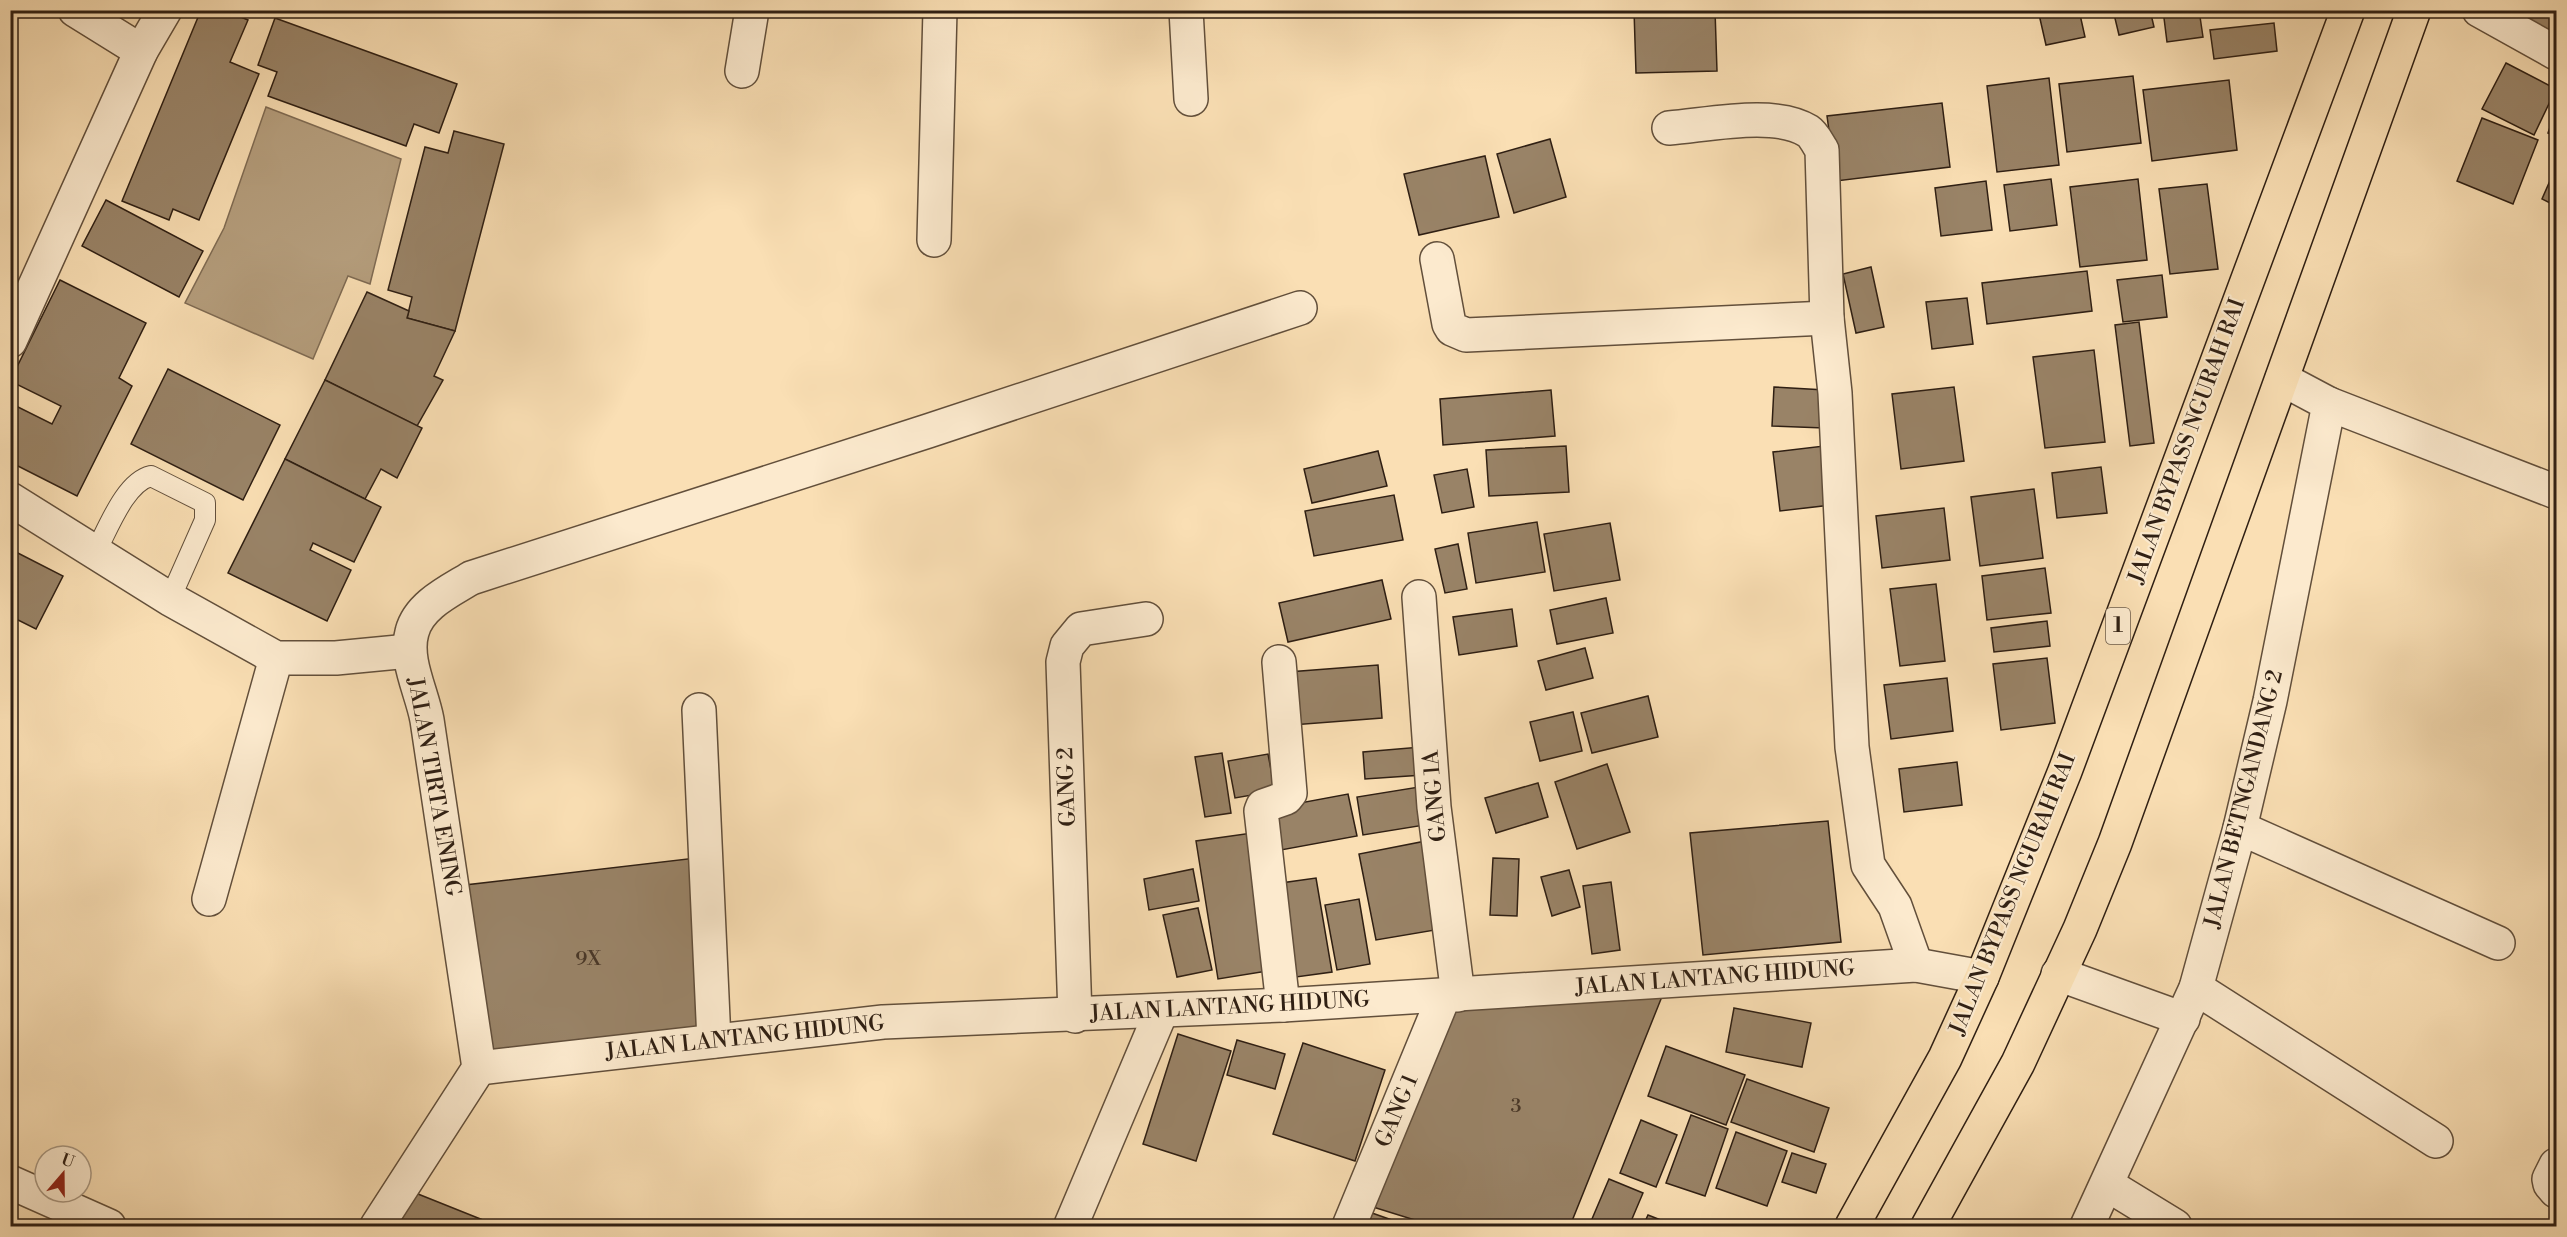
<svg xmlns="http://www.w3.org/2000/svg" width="2567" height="1237" font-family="'Libre Bodoni',serif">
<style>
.water{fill:#b59e7d;stroke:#7f6b53;stroke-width:1.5}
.building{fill:#998367;stroke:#2f1f13;stroke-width:1.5}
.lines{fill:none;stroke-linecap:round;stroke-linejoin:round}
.service-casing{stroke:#624f3b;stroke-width:22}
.minor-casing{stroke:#624f3b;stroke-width:36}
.trunk-casing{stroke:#2f1f13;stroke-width:36}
.service{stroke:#fceace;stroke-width:20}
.minor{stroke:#fceace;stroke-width:33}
.trunk{stroke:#fadfb4;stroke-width:33}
.labels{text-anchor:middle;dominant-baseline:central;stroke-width:4.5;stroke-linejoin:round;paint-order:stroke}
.number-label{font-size:20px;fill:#4a3828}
.shield{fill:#fceace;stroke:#6c5c4b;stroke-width:1.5}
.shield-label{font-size:21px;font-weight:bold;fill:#2f1f13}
.street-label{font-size:22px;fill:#2f1f13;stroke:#fceace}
</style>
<rect width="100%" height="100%" fill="#fadfb4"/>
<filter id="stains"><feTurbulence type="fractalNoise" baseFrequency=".00333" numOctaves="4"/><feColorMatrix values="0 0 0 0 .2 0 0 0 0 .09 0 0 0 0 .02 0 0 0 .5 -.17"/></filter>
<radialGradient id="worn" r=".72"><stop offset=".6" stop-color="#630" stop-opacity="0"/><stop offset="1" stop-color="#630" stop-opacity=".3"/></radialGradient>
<!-- water -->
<polygon class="water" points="266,107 401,159 370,284 348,276 313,359 185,303 224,228"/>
<!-- building -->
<g class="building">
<polygon points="201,10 224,10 248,20 230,62 259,74 199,220 173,209 169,220 122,201"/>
<polygon points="1634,10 1715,10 1717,71 1636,73"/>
<polygon points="2038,10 2079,10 2085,37 2046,45"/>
<polygon points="2113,10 2150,10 2154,27 2119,35"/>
<polygon points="2163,10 2199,10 2203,37 2167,42"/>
<polygon points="2500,10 2556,10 2556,42"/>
<polygon points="275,18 457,84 439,133 414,124 406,146 268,96 277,72 258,65"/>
<polygon points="2274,23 2277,51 2214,59 2210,30"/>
<polygon points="2506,63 2556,89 2534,135 2482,109"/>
<polygon points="2133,76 2141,143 2067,152 2059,84"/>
<polygon points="2049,78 2059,165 1997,172 1987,86"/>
<polygon points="2229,80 2237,150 2152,161 2143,90"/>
<polygon points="1942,103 1950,167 1836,181 1827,116"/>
<polygon points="2556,110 2556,136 2548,133"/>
<polygon points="2482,118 2538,140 2513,204 2457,181"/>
<polygon points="454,131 504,144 455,331 407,318 412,297 388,290 425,147 448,153"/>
<polygon points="1550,139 1566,197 1514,213 1497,154"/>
<polygon points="1485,156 1499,217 1419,235 1404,174"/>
<polygon points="2556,167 2556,206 2542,199"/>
<polygon points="2051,179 2057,225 2010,231 2004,185"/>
<polygon points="2138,179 2147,260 2080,267 2070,187"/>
<polygon points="1986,181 1992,230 1941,236 1935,188"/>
<polygon points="2207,184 2218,269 2170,274 2159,189"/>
<polygon points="106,200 203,251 179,297 82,246"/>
<polygon points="1871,267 1884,327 1856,333 1843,274"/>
<polygon points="2087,271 2092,311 1987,324 1982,283"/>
<polygon points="2162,275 2167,317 2123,322 2117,280"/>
<polygon points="60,280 146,323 119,378 132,386 77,496 10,462 10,403 52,424 61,406 10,381"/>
<polygon points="367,292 409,311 407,318 455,331 434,376 443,380 417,426 325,380"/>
<polygon points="1967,298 1973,344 1932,349 1926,302"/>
<polygon points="2139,322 2154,443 2130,446 2115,325"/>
<polygon points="2094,350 2105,442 2045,448 2033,357"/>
<polygon points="168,369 280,425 243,500 131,444"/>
<polygon points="325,380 422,428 397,478 381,469 365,499 285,459"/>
<polygon points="1774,387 1825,390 1824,428 1772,426"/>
<polygon points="1954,387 1964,461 1901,469 1892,394"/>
<polygon points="1551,390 1555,436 1443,445 1440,399"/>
<polygon points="1566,446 1569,492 1489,496 1486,450"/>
<polygon points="1824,446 1831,505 1780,511 1773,452"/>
<polygon points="1378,451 1387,486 1312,503 1304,469"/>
<polygon points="285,459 381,507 354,562 313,543 310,550 351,570 327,621 228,573"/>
<polygon points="2101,467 2107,513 2057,518 2052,473"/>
<polygon points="1467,469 1474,507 1442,513 1434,475"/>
<polygon points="2034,489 2043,558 1980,566 1971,497"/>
<polygon points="1394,495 1403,540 1314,556 1305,511"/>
<polygon points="1944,508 1950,560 1882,568 1876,516"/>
<polygon points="1537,522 1545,572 1476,583 1468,533"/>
<polygon points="1610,523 1620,580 1554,591 1544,534"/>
<polygon points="1458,544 1467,589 1445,593 1435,549"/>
<polygon points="10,549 63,576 36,629 10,616"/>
<polygon points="2045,568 2051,613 1987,620 1982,576"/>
<polygon points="1382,580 1391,619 1288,642 1279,603"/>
<polygon points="1936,584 1945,661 1900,666 1890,589"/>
<polygon points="1606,598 1613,633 1557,644 1550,610"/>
<polygon points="1512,609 1517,646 1459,655 1453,617"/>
<polygon points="2047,621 2050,646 1994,652 1991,628"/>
<polygon points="1585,648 1593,678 1546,690 1538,661"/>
<polygon points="2047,658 2055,723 2001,730 1993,664"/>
<polygon points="1378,665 1382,718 1292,725 1288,672"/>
<polygon points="1947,678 1953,731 1891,739 1884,685"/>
<polygon points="1648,696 1658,737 1592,753 1581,713"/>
<polygon points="1573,712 1582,751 1540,761 1530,722"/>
<polygon points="1421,747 1423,775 1365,779 1363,752"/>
<polygon points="1222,753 1231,813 1205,817 1195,757"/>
<polygon points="1268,754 1275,791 1235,798 1228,761"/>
<polygon points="1957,762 1962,805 1904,812 1899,769"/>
<polygon points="1607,764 1630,832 1577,849 1555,782"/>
<polygon points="1538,783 1548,817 1496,833 1485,798"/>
<polygon points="1425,786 1431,824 1363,835 1357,797"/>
<polygon points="1348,794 1357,836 1281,850 1273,808"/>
<polygon points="1828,821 1841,942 1703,955 1690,833"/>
<polygon points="1252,833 1274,970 1218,979 1196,841"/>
<polygon points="1431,840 1447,928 1376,940 1359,854"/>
<polygon points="696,858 704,1033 488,1055 465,885"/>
<polygon points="1493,858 1519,859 1517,916 1490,915"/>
<polygon points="1193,869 1199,901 1149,910 1144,879"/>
<polygon points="1569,870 1580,907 1552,916 1541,877"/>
<polygon points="1316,878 1332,972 1296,977 1281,883"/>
<polygon points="1611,882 1620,950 1592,954 1583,886"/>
<polygon points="1359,899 1370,964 1337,970 1325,905"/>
<polygon points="1198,908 1212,970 1177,977 1163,915"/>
<polygon points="1665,989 1570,1226 1434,1226 1373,1207 1454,1005"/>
<polygon points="1734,1008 1811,1023 1802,1067 1726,1052"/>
<polygon points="1178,1034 1231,1051 1196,1161 1143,1144"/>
<polygon points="1237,1040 1285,1054 1275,1089 1227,1075"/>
<polygon points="1303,1043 1385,1070 1355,1161 1273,1134"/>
<polygon points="1666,1046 1745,1075 1726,1125 1648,1096"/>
<polygon points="1747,1079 1829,1108 1814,1152 1731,1122"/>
<polygon points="1691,1115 1728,1129 1705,1196 1666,1183"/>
<polygon points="1641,1120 1677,1135 1656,1187 1620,1173"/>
<polygon points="1736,1132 1787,1151 1767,1206 1716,1188"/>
<polygon points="1792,1153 1826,1164 1816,1193 1782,1182"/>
<polygon points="1609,1179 1643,1193 1629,1226 1589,1226"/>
<polygon points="413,1192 498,1226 392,1226"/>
<polygon points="1372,1213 1409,1226 1367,1226"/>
<polygon points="1648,1215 1676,1226 1643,1226"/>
</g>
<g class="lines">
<defs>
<path id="service" d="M95 553C108 529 125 482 151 476L205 503V520L170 599"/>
<g id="minor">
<polyline points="75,10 141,51"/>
<polyline points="1186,10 1191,99"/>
<polyline points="2479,10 2556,53"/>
<polyline points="742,71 752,10"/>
<path d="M1669 128C1708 125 1775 110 1808 131 1814 135 1818 144 1822 150L1827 318 1835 393 1852 747 1868 865 1895 906 1916 965"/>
<polyline points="934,240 940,10"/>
<polyline points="1437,259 1449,324 1452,329 1466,335 1827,318"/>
<polyline points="10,341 141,51 165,10"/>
<polyline points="2329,404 2556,492"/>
<polyline points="10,499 170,599 276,658 336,658 409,651"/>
<polyline points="1419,597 1434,807 1458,995"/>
<polyline points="1279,662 1290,793 1286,798 1263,806 1261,811 1283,1005"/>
<polyline points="699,710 714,1041"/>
<polyline points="2240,828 2498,943"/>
<polyline points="209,899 276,658"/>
<polyline points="2058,974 2183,1019"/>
<polyline points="2196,988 2436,1141"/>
<polyline points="1075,1016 1063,662 1067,646 1081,629 1146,619"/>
<polyline points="479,1068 883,1022 1283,1005 1916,965 1982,977"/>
<polyline points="2556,1165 2549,1179 2550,1184 2556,1191"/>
<polyline points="10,1182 109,1226"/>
<polyline points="2108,1185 2175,1226"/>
<polyline points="1071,1225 1161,1012"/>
<path d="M377 1226 479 1068C462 952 445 836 427 720 422 692 404 660 412 632 419 605 450 591 471 578L928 431 1300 308"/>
<polyline points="1349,1226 1444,996"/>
<polyline points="2087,1226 2196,988 2240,828 2270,701 2329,404 2282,379"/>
</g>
<g id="trunk">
<polyline points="1852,1226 1945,1058 1982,977 2065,771 2348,10"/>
<polyline points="1928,1226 2018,1063 2080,929 2115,843 2414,10"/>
</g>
</defs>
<!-- service casing -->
<use href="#service" class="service-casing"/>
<!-- minor casing -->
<use href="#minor" class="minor-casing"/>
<!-- trunk casing -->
<use href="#trunk" class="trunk-casing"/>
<!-- service -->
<use href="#service" class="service"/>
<!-- minor -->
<use href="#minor" class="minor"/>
<!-- trunk -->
<use href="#trunk" class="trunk"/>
</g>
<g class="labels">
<!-- number labels -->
<g class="number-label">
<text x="588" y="959">9X</text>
<text x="1516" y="1106">3</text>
</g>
<!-- shield labels -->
<rect class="shield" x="2106" y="608" width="24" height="36" rx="4.5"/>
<g class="shield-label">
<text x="2118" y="626">1</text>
</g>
<!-- street labels -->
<g class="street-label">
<text transform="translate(2187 441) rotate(-70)">JALAN BYPASS NGURAH RAI</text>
<text transform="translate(434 787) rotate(80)">JALAN TIRTA ENING</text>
<text transform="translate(1067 787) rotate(-92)">GANG 2</text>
<text transform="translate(1435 796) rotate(-95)">GANG 1A</text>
<text transform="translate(2244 799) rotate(-76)">JALAN BETNGANDANG 2</text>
<text transform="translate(2013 894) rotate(-68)">JALAN BYPASS NGURAH RAI</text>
<text transform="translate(1715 978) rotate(-4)">JALAN LANTANG HIDUNG</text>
<text transform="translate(1230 1007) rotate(-3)">JALAN LANTANG HIDUNG</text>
<text transform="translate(745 1038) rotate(-6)">JALAN LANTANG HIDUNG</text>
<text transform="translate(1397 1111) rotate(-67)">GANG 1</text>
</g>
</g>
<!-- margin -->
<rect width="2567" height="1237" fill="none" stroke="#fadfb4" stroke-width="36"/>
<rect x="12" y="12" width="2543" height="1213" fill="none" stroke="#2f1f13" stroke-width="3"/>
<rect x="18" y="18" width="2531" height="1201" fill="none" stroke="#2f1f13" stroke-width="1.5"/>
<!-- north arrow -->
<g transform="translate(63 1174) rotate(20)"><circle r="28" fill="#fceace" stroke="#aa9983" stroke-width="1.5"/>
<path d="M0-4.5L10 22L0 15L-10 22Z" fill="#8f2418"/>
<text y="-9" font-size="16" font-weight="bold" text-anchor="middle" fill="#2f1f13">U</text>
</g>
<rect width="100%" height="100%" filter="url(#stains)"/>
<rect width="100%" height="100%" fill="url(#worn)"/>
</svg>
